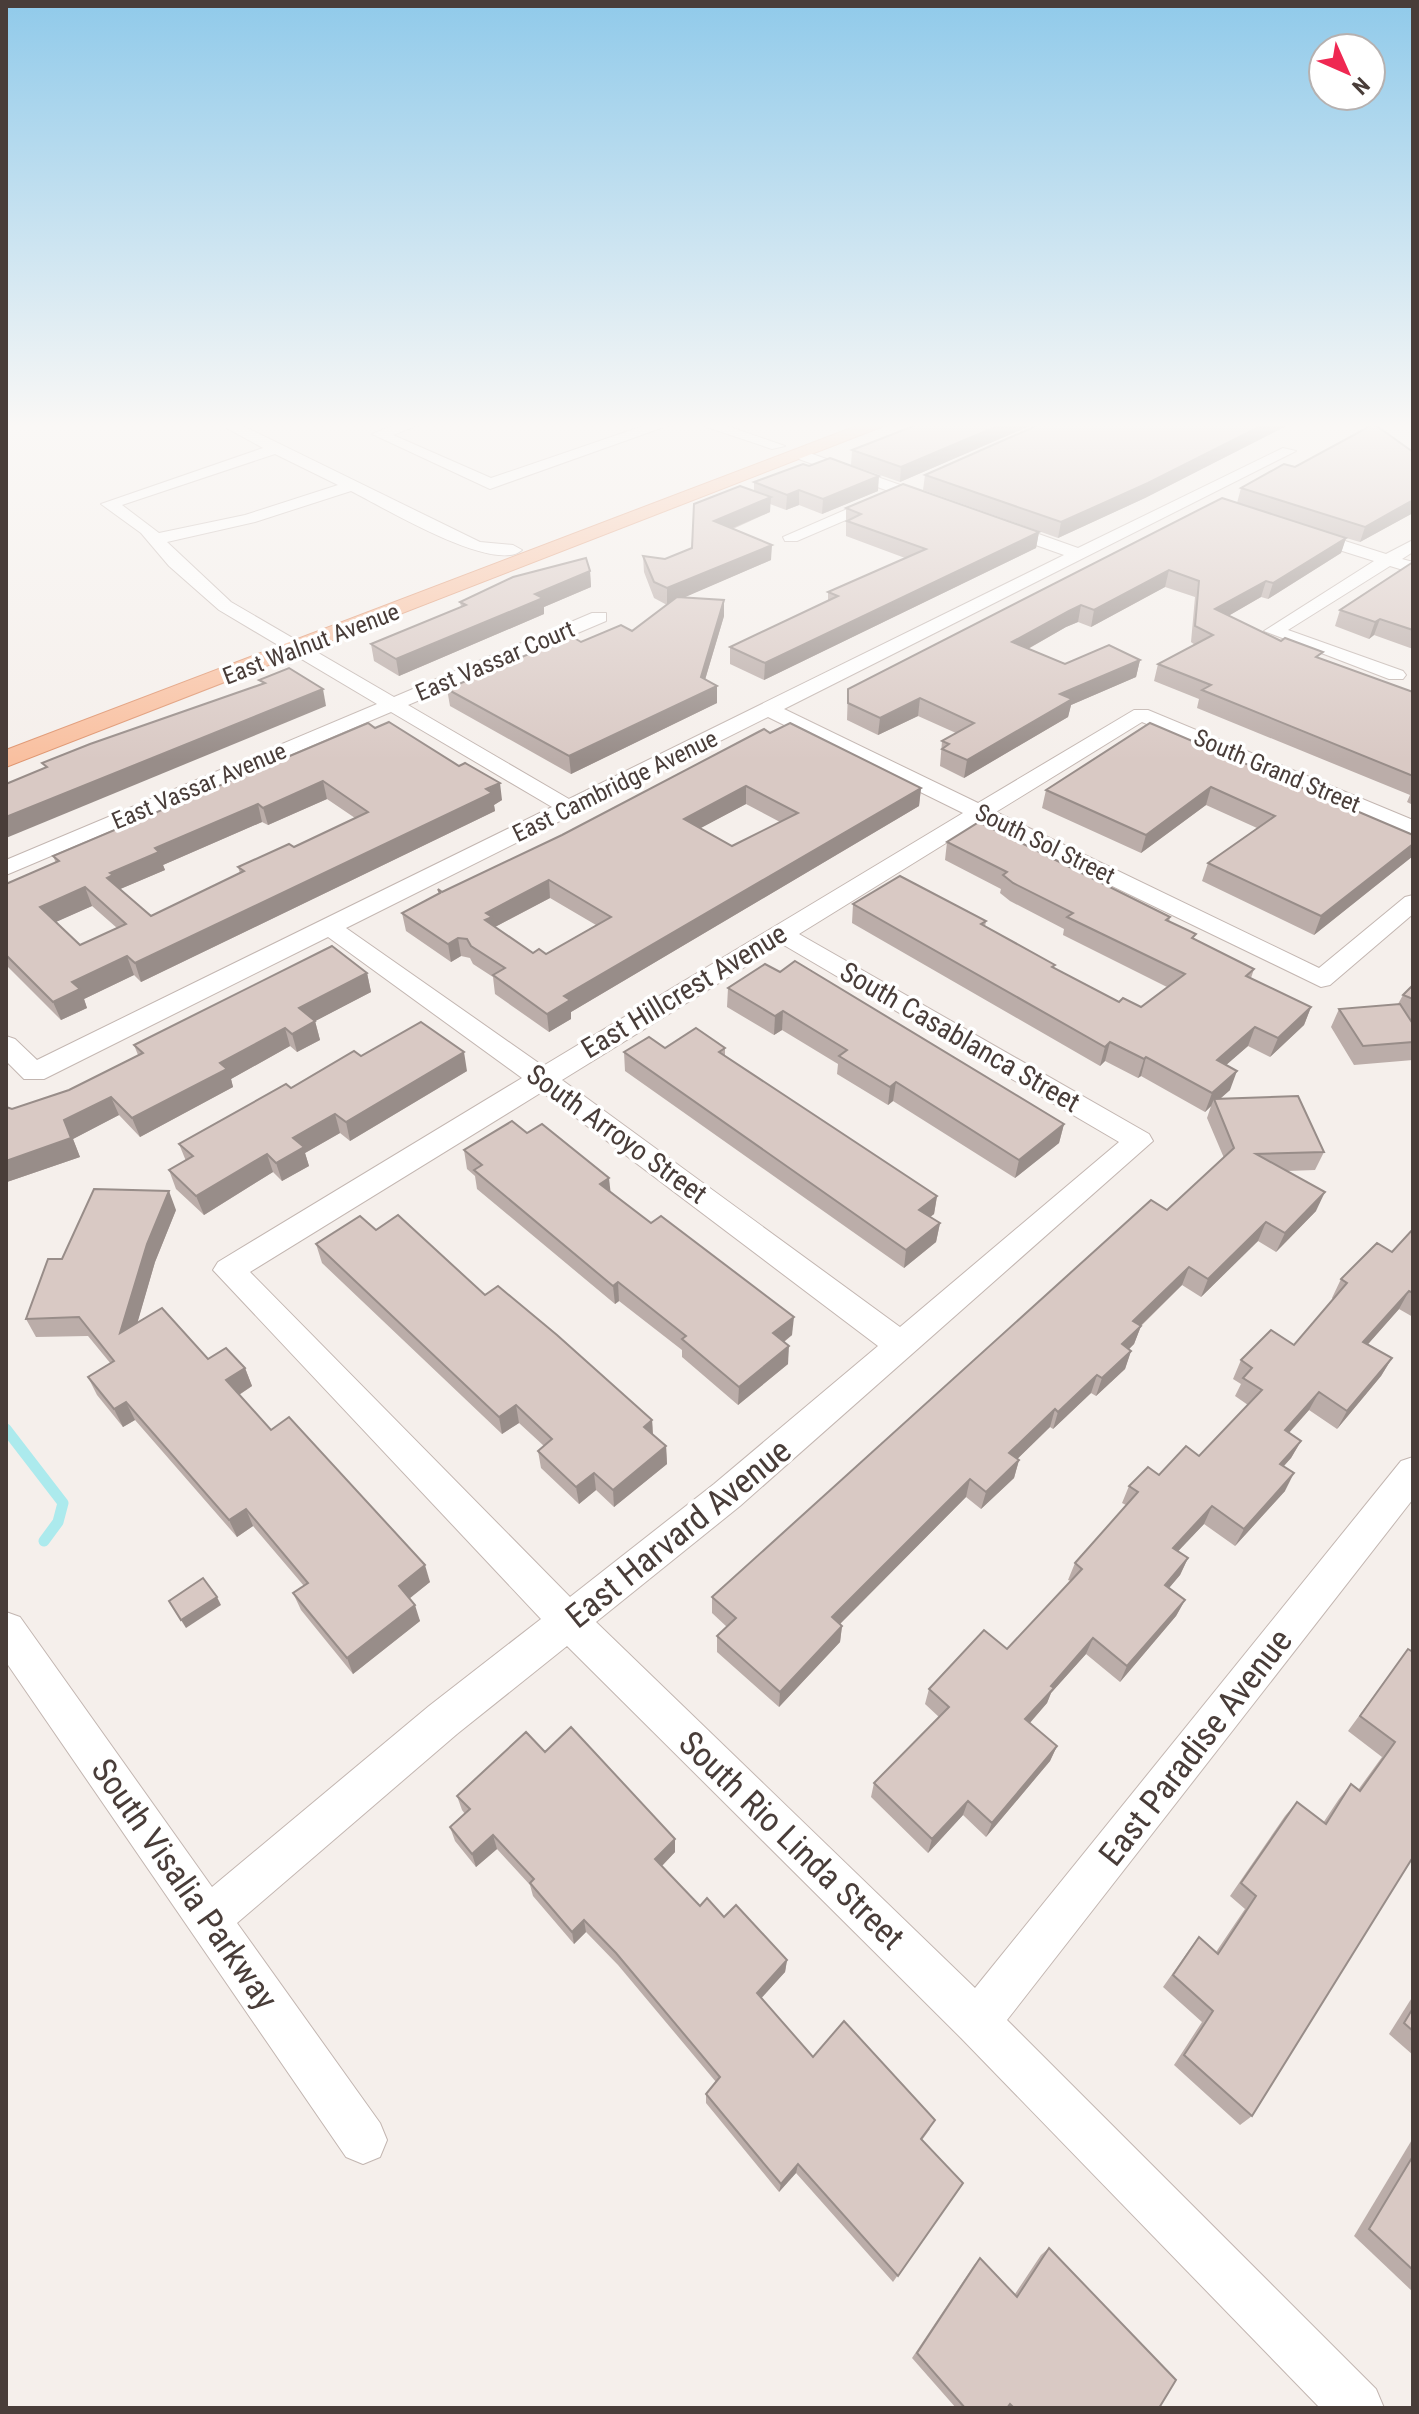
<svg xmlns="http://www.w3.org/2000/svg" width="1419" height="2414" font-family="'Roboto Condensed',sans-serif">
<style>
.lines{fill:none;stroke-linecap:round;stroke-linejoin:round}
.stream{stroke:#aceaed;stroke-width:11}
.minor-casing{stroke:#c3b6b1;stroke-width:2}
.major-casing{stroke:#df9570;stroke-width:2}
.minor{fill:#fff;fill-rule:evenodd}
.major{fill:#f9c0a0;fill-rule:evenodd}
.wall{fill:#bbada9;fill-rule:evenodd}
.shaded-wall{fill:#988d89}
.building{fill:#d9c9c4;stroke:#988d89;stroke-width:2;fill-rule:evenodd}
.labels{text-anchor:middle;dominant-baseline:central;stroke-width:7;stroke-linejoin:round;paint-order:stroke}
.far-street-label{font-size:24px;fill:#493d39;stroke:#fff}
.street-label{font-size:28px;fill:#493d39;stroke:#fff}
.near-street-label{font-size:34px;fill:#493d39;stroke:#fff}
</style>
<rect width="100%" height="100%" fill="#f5efeb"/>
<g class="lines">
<!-- stream -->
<polyline class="stream" points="6,1429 63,1503 58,1522 44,1541"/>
<defs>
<g id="minor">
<path d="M216 422H235L480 542 513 545 522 550C495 575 381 506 351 491L255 522 167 542 231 602 394 697 592 613H606V621L408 705 569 799 1064 555 993 530V522H1005L1078 548 1283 448 1296 451 784 709 978 803 1134 710H1148L1413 820V835L1142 722 996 812 1319 968 1405 897 1413 895V914L1330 985 1321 987 980 822 799 934 1149 1134 1153 1141 740 1506 596 1622 975 1988 1401 1461 1413 1457V1499L1007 2020 1376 2389 1384 2408H1320L961 2038 567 1646 457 1734 237 1923 380 2123 387 2140 380 2157 363 2164 346 2157 6 1662V1612L20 1617 212 1887 429 1706 541 1619 213 1270 218 1262 522 1078 328 937 44 1079H24L6 1061V1036L15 1039 37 1060 552 807 391 712 6 875V860L377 704 219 610 169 566 141 533 101 504 263 448ZM275 454 338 485 245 515 159 533 122 505ZM768 717 963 813 543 1066 346 928ZM782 944 1119 1142 900 1327 562 1080ZM542 1092 878 1346 714 1484 570 1597 250 1272Z"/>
<polygon points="402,422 426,422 393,435 491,478 655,422 678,422 490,489 372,434"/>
<polygon points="692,422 716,422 785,446 772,449"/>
<polygon points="1401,422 1413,422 1413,428"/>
<polygon points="801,450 937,498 939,501 925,504 796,458 793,455"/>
<polygon points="884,493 890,495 890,501 797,541 785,541 783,537"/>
<polygon points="1304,528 1386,554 1413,540 1413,552 1402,559 1413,562 1413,573 1390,566 1288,630 1403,671 1406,675 1403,679 1389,679 1264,631 1374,561 1298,537 1296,533"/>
</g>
<polygon id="major" points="867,422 894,422 6,767 6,750"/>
</defs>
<!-- minor casing -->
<use href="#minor" class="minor-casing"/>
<!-- major casing -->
<use href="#major" class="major-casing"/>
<!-- minor -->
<use href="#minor" class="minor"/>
<!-- major -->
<use href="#major" class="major"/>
</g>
<!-- wall -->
<g class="wall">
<polygon points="924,422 1039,422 900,482 851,465 852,450"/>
<polygon points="1045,422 1294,422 1145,498 1058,538 923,490 925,475"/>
<polygon points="1413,452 1413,513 1360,542 1346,538 1341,553 1268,599 1261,597 1228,616 1321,659 1413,692 1413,805 1407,802 1410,795 1197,708 1199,699 1154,681 1158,664 1195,645 1191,642 1195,597 1165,587 1091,627 1078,622 1066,627 1028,649 1065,664 1140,660 1136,677 1071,705 1068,717 964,778 940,766 942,741 956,733 918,716 878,735 847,720 848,689 1237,503 1241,488 1295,467"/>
<polygon points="754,482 878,491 822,514 799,505 786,510 770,504 770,512 733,529 771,560 684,597 724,600 724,616 705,680 717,703 571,774 450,706 447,689 581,642 632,631 667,605 654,598 644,572 643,556 665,559 692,548 754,491"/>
<polygon points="846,508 1039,532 1036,548 764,680 730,664 730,647 828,601 828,592 905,558 846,536"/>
<polygon points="1413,562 1413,649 1374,635 1369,639 1335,626 1340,610"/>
<polygon points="590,571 591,587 544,607 544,614 399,676 374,661 371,644 461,607 460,602"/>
<path d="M368 723 502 800 494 805 495 811 141 982 134 975 84 999 87 1008 61 1020 6 965V884L56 863 53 856ZM327 799 355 818 294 847 238 867 240 873 151 916 120 889 165 870 163 865 262 822 268 825ZM92 906 117 928 80 945 55 922Z"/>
<polygon points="1150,723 1413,835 1413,856 1314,935 1202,881 1208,863 1257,828 1206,805 1141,853 1042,808 1046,790"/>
<path d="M770 733 921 788 919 806 571 1012V1019L549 1032 495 994 493 977 473 964 470 958 461 956 451 962 406 931 402 913 439 894 438 889 442 892 562 835ZM746 804 780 822 732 846 700 828ZM550 898 596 925 546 954 533 953 495 927Z"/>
<polygon points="947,842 1170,917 1169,922 1195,939 1254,969 1251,978 1311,1007 1304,1025 1270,1057 1248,1046 1226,1065 1230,1090 1220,1099 1324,1152 1315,1170 1287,1171 1316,1211 1276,1252 1258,1241 1201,1297 1182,1285 1141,1326 1134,1344 1129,1349 1131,1351 1125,1369 1096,1396 1091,1393 1053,1429 1050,1427 1017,1459 1019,1460 1014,1478 981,1509 966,1497 840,1624 842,1626 840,1642 779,1707 717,1652 717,1636 727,1627 712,1613 712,1597 1167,1210 1224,1158 1207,1118 1211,1106 1205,1112 1141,1076 1138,1078 1105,1061 1100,1066 852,923 853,904 986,921 985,927 1054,969 1119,1002 1141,1007 1167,987 1063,935 1064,929 1010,901 1000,893 1001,889 945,860"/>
<polygon points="367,973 371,992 315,1021 320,1040 297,1052 290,1046 231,1079 233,1087 140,1137 119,1115 73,1139 80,1157 7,1182 6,1180 6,1107 12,1109 69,1090 138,1055 134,1045"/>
<polygon points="1413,985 1413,1022 1412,1021 1413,1024 1413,1060 1354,1065 1331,1027 1339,1009 1398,1004 1403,995"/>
<polygon points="728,988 1064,1124 1059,1143 1015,1178 893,1101 888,1105 837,1074 838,1064 782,1030 774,1035 727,1007"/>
<polygon points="665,1048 725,1048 725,1056 937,1196 934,1214 930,1217 940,1223 936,1242 904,1268 625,1071 624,1052"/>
<polygon points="361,1056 467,1071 350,1141 340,1133 305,1153 309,1166 282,1181 273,1172 204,1215 176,1189 169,1170 186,1161 179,1144 291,1088"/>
<polygon points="527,1133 610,1191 792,1335 784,1342 788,1364 738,1405 682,1357 682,1350 619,1301 615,1304 477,1189 475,1176 467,1169 464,1150"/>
<polygon points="176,1210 155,1262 137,1323 208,1359 245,1368 252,1386 239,1395 271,1430 430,1582 409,1598 420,1621 353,1674 301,1610 293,1593 304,1586 253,1526 237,1537 135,1420 123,1427 97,1395 88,1377 111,1364 88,1336 36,1337 26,1319"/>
<polygon points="1413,1229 1413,1317 1399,1309 1368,1344 1392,1358 1381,1376 1337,1429 1309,1410 1289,1433 1301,1441 1291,1458 1284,1466 1285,1491 1235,1546 1204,1524 1178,1551 1188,1558 1180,1575 1169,1588 1185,1600 1176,1616 1120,1682 1086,1654 1051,1693 1047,1703 1030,1723 1057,1746 1050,1761 986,1837 963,1815 928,1853 871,1797 874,1783 939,1717 925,1704 929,1689 1007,1649 1071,1581 1068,1580 1075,1563 1126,1505 1122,1503 1129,1486 1159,1475 1199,1456 1248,1405 1235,1396 1241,1384 1233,1379 1241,1360 1294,1345 1333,1299 1332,1298 1341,1279 1392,1252"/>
<polygon points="376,1230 485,1295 652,1420 653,1435 666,1446 667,1464 614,1507 596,1490 579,1504 541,1468 538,1451 544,1446 519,1423 502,1434 322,1263 316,1244"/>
<polygon points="1408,1649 1413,1857 1252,2116 1240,2125 1174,2065 1202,2022 1163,1987 1189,1950 1199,1937 1216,1952 1245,1909 1230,1896 1285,1816 1297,1802 1323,1823 1339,1799 1351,1784 1358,1790 1382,1757 1348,1731"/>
<polygon points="545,1752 675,1852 662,1866 700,1906 724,1917 787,1960 785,1972 761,1998 813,2057 930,2129 922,2140 963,2183 893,2282 796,2173 779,2192 706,2103 706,2094 716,2082 618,1965 586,1932 574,1944 533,1896 530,1885 497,1849 476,1867 455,1841 450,1827 465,1814 462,1810 457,1796"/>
<polygon points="1413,1996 1413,2055 1389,2034"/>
<polygon points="1413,2138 1413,2292 1354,2236"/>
<polygon points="1049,2248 1159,2408 956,2408 912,2358 974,2265 980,2258 1015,2294 1041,2255"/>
</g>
<!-- shaded-wall -->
<g class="shaded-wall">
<polygon points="1007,422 1039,422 900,482 901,467"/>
<polygon points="1269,422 1294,422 1145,498 1058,538 1061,522"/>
<polygon points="879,476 878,491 822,514 823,499"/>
<polygon points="799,490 799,505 786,510 787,495"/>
<polygon points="771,497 770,512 714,536 714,521"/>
<polygon points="1413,500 1413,513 1360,542 1365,527"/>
<polygon points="1039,532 1036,548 764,680 765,663"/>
<polygon points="1346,538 1341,553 1268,599 1273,583"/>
<polygon points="772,545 771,560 667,605 667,588"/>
<polygon points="1169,570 1165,587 1091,627 1094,610"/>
<polygon points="590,571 591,587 544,607 544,614 399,676 396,659 535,594"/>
<polygon points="1266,581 1261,597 1211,626 1215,609"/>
<polygon points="724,600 724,616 701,693 717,686 717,703 571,774 569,756 701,677"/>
<polygon points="1081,605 1078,622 1066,627 1010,659 1012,642 1069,611"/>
<polygon points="1380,619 1374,635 1369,639 1375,622"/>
<polygon points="1140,660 1136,677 1071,705 1068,717 964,778 967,760 1060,694"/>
<polygon points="323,689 326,706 6,838 6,817"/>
<polygon points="920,698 918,716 878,735 880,718"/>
<polygon points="323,781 327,799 268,825 263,808"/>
<polygon points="500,783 502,800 494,805 495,811 141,982 135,963"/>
<polygon points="746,786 746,804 684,837 684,819"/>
<polygon points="1211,787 1206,805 1141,853 1146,835"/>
<polygon points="921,788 919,806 571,1012 571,1019 549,1032 547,1014 564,996"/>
<polygon points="258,804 262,822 163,865 165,870 118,890 107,878 110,873 155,848"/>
<polygon points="1413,844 1413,856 1314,935 1321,916"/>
<polygon points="549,880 550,898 493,928 485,920 486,913"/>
<polygon points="85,887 92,906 47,926 40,907"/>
<polygon points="458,938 461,956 451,962 448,944"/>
<polygon points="127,956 134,975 84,999 87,1008 61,1020 53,1002 72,982"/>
<polygon points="367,973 371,992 304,1027 299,1008"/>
<polygon points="1311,1007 1304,1025 1270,1057 1278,1038"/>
<polygon points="783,1011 782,1030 774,1035 775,1016"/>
<polygon points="315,1021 320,1040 297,1052 292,1034"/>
<polygon points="1255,1027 1248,1046 1210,1079 1217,1060"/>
<polygon points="285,1028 290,1046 231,1079 233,1087 140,1137 132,1118 220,1063"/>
<polygon points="1110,1042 1105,1061 1100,1066 1105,1047"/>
<polygon points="464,1052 467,1071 350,1141 346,1122"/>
<polygon points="1146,1057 1141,1076 1138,1078 1144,1059"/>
<polygon points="1237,1071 1230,1090 1215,1103 1214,1099 1211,1106 1205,1112 1212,1093"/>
<polygon points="896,1082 893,1101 888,1105 890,1087"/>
<polygon points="111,1097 119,1115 73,1139 80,1157 7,1182 6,1161 64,1120"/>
<polygon points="335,1114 340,1133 305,1153 309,1166 282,1181 276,1163 293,1138"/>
<polygon points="1064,1124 1059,1143 1015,1178 1019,1160"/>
<polygon points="267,1154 273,1172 204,1215 196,1196"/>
<polygon points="609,1178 611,1196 600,1184"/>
<polygon points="169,1191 176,1210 155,1262 129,1352 120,1333 147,1244"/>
<polygon points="1325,1192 1316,1211 1276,1252 1285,1233"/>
<polygon points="937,1196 934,1214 916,1228 919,1210"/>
<polygon points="1266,1222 1258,1241 1201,1297 1208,1279"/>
<polygon points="940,1223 936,1242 904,1268 906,1250"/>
<polygon points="1189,1267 1182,1285 1130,1336 1141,1326 1134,1344 1116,1362 1122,1344 1133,1321"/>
<polygon points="618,1282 619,1301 615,1304 613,1286"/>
<polygon points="1409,1291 1399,1309 1354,1360 1363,1342"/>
<polygon points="794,1317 792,1335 772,1351 773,1333"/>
<polygon points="789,1346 788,1364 738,1405 739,1387"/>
<polygon points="1131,1351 1125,1369 1096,1396 1102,1378"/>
<polygon points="1392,1358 1381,1376 1337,1429 1347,1411"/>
<polygon points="245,1368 252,1386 234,1398 226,1380"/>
<polygon points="1097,1375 1091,1393 1053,1429 1058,1412"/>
<polygon points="1319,1392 1309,1410 1276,1447 1285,1430"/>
<polygon points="126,1402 135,1420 123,1427 114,1409"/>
<polygon points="516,1405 519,1423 502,1434 499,1417"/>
<polygon points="1055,1409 1050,1427 1005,1471 1009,1453"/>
<polygon points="652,1420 653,1437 644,1427"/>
<polygon points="1301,1441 1291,1458 1270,1481 1280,1464"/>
<polygon points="666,1446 667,1464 614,1507 613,1490"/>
<polygon points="1019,1460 1014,1478 981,1509 986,1492"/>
<polygon points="594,1473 596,1490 579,1504 576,1487"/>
<polygon points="1294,1473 1285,1491 1235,1546 1244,1529"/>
<polygon points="970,1479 966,1497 830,1634 832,1617"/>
<polygon points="1212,1506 1204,1524 1166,1564 1173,1548"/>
<polygon points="246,1509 253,1526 237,1537 229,1520"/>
<polygon points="1188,1558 1180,1575 1157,1602 1165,1585"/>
<polygon points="425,1565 430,1582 404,1603 399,1586"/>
<polygon points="217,1597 221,1605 186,1628 181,1620"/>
<polygon points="1185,1600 1176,1616 1120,1682 1127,1666"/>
<polygon points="415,1605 420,1621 353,1674 347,1658"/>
<polygon points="842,1626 840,1642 779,1707 780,1692"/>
<polygon points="1093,1638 1086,1654 1051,1693 1047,1703 1020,1734 1025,1719 1051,1686"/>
<polygon points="1057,1746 1050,1761 986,1837 992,1823"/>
<polygon points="968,1801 963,1815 928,1853 932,1839"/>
<polygon points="493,1835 497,1849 476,1867 472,1854"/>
<polygon points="675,1839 675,1852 656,1872 655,1859"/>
<polygon points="584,1920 586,1932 574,1944 572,1932"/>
<polygon points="787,1960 785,1972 756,2004 757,1993"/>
<polygon points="798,2164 796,2173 779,2192 781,2184"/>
</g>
<!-- building -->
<g class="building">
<polygon points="924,422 1007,422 901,467 852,450"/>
<polygon points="1045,422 1269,422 1148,483 1061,522 925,475"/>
<polygon points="1374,424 1413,452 1413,500 1365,527 1241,488 1284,464 1295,467"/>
<polygon points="830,458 879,476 823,499 799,490 787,495 754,482 803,464 809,466"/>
<polygon points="903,484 1039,532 765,663 730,647 838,596 828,592 926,549 847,521 861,514 846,508"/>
<polygon points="740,486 771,497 714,521 772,545 667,588 654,582 643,556 665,559 692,548 694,504"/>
<polygon points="1222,498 1346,538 1273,583 1266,581 1215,609 1281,641 1285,638 1323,652 1316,657 1413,692 1413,776 1202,690 1211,685 1158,664 1213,635 1195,626 1199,581 1169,570 1094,610 1081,605 1069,611 1012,642 1065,664 1109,645 1140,660 1060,694 1072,699 967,760 942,749 949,744 942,741 974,723 920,698 880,718 848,703 848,689"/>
<polygon points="586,558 590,571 535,594 543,598 396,659 371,644 466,605 460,602 513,577"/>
<polygon points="1413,562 1413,630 1380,619 1375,622 1340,610"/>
<polygon points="677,597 724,600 701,677 717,686 569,756 447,689 571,636 581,642 621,625 632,631"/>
<polygon points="289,668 323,689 6,817 6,784 47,767 42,763 90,744 265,683 259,680"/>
<path d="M389 722 459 766 465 763 500 783 486 789 492 793 135 963 127 956 72 982 80 989 53 1002 6 955V884L59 861 53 856 368 723 375 728ZM323 781 368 812 294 847 289 844 238 867 244 871 151 916 107 878 113 875 110 873 159 852 155 848 258 804 263 808ZM85 887 126 924 80 945 40 907Z"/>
<path d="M790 723 921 788 564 996 570 1000 547 1014 493 975 505 968 471 946 467 939 458 938 448 944 402 913 440 893 438 889 442 892 562 835 764 729 770 733ZM746 786 798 813 732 846 684 819ZM549 880 611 917 546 954 539 949 533 953 485 920 492 917 486 913Z"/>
<polygon points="1150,723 1413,835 1413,844 1321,916 1208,863 1275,816 1211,787 1146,835 1046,790"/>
<polygon points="979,822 1170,917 1166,920 1196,934 1192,938 1254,969 1246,976 1311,1007 1278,1038 1255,1027 1217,1060 1237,1071 1212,1093 1146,1057 1144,1059 1110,1042 1105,1047 853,904 900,876 986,921 981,924 1055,965 1052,967 1119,1002 1123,998 1141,1007 1185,974 1067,917 1073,913 1013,883 1003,875 1007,872 947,842"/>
<polygon points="332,946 367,973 299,1008 315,1021 292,1034 285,1028 220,1063 227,1069 132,1118 111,1097 64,1120 71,1138 6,1161 6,1107 12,1109 69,1090 143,1053 134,1045"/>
<polygon points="795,961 1064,1124 1019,1160 896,1082 890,1087 839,1056 847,1050 783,1011 775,1016 728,988 765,964 780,972"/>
<polygon points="1413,985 1413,999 1403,995"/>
<polygon points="1400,1004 1413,1024 1413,1042 1363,1046 1339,1009"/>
<polygon points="421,1022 464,1052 346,1122 335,1114 293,1138 304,1147 276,1163 267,1154 196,1196 169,1170 193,1156 179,1144 286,1084 291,1088 354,1051 361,1056"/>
<polygon points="696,1028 725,1048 719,1052 937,1196 919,1210 940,1223 906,1250 624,1052 649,1037 665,1048"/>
<polygon points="1298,1096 1324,1152 1256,1154 1325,1192 1285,1233 1266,1222 1208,1279 1189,1267 1133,1321 1141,1326 1122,1344 1131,1351 1102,1378 1097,1375 1058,1412 1055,1409 1009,1453 1019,1460 986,1492 970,1479 832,1617 842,1626 780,1692 717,1636 736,1618 712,1597 1151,1200 1167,1210 1234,1148 1214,1099"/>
<polygon points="512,1121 527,1133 542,1124 609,1178 600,1184 651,1223 661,1216 794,1317 773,1333 789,1346 739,1387 682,1339 686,1336 618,1282 613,1286 474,1170 482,1165 464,1150"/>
<polygon points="94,1189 169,1191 147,1244 120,1333 162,1308 208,1359 226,1348 245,1368 226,1380 271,1430 289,1417 425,1565 399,1586 415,1605 347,1658 293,1593 308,1583 246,1509 229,1520 126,1402 114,1409 88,1377 114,1361 79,1317 26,1319 48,1259 62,1259"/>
<polygon points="398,1215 485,1295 498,1286 557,1335 652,1420 644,1427 666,1446 613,1490 594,1473 576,1487 538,1451 552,1439 516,1405 499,1417 316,1244 360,1216 376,1230"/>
<polygon points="1413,1229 1413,1293 1409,1291 1363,1342 1392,1358 1347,1411 1319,1392 1285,1430 1301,1441 1280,1464 1294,1473 1244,1529 1212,1506 1173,1548 1188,1558 1165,1585 1185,1600 1127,1666 1093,1638 1051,1686 1054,1688 1025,1719 1057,1746 992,1823 968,1801 932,1839 874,1783 949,1707 929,1689 984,1630 1007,1649 1082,1569 1075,1563 1138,1492 1129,1486 1148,1467 1159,1475 1186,1446 1199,1456 1262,1390 1243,1378 1252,1368 1241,1360 1271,1330 1294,1345 1347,1283 1341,1279 1377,1243 1392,1252"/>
<polygon points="203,1578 217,1597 181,1620 169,1601"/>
<polygon points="1408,1649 1413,1652 1413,1857 1252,2116 1184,2055 1213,2011 1173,1975 1199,1937 1218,1954 1256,1896 1241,1883 1297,1802 1326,1824 1351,1784 1360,1791 1395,1742 1360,1716"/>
<polygon points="571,1727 675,1839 655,1859 700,1906 707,1898 724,1917 736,1905 787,1960 757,1993 813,2057 844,2021 935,2120 921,2139 963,2183 898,2276 798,2164 781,2184 706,2094 720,2077 616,1953 584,1920 572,1932 530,1883 534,1879 493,1835 472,1854 450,1827 470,1809 457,1796 526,1732 545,1752"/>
<polygon points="1413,2008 1413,2031 1404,2023"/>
<polygon points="1413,2156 1413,2270 1369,2229"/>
<polygon points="1049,2248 1176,2380 1159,2408 1014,2408 1010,2404 1007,2408 965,2408 917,2353 980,2258 1017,2297"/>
</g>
<!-- sky -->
<linearGradient id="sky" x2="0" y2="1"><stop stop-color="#90caea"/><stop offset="0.56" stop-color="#faf8f6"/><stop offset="1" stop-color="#faf8f6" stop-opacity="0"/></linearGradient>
<rect width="1419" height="760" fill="url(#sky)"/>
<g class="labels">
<!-- far-street labels -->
<g class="far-street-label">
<text transform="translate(311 644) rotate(-21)">East Walnut Avenue</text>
<text transform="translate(495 661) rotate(-23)">East Vassar Court</text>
<text transform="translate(1277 771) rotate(23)">South Grand Street</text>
<text transform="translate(199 786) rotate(-23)">East Vassar Avenue</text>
<text transform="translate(615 786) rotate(-26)">East Cambridge Avenue</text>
<text transform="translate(1045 844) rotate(26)">South Sol Street</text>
</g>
<!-- street labels -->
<g class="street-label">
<text transform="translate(684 991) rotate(-31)">East Hillcrest Avenue</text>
<text transform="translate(960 1037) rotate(30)">South Casablanca Street</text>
<text transform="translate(617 1134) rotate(36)">South Arroyo Street</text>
</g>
<!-- near-street labels -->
<g class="near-street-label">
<text transform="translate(678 1533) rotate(-39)">East Harvard Avenue</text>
<text transform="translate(1195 1747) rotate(-52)">East Paradise Avenue</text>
<text transform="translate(792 1840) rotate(44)">South Rio Linda Street</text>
<text transform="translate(185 1884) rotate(55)">South Visalia Parkway</text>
</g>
</g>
<!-- border -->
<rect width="1419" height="2414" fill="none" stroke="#493d39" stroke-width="16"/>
<!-- north arrow -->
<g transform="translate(1347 72) rotate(135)"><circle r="38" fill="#ffffff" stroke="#b6b1b0" stroke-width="2"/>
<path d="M0-6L14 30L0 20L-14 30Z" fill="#ef2852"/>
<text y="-12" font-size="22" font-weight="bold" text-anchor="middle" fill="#493d39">N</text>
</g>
</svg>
